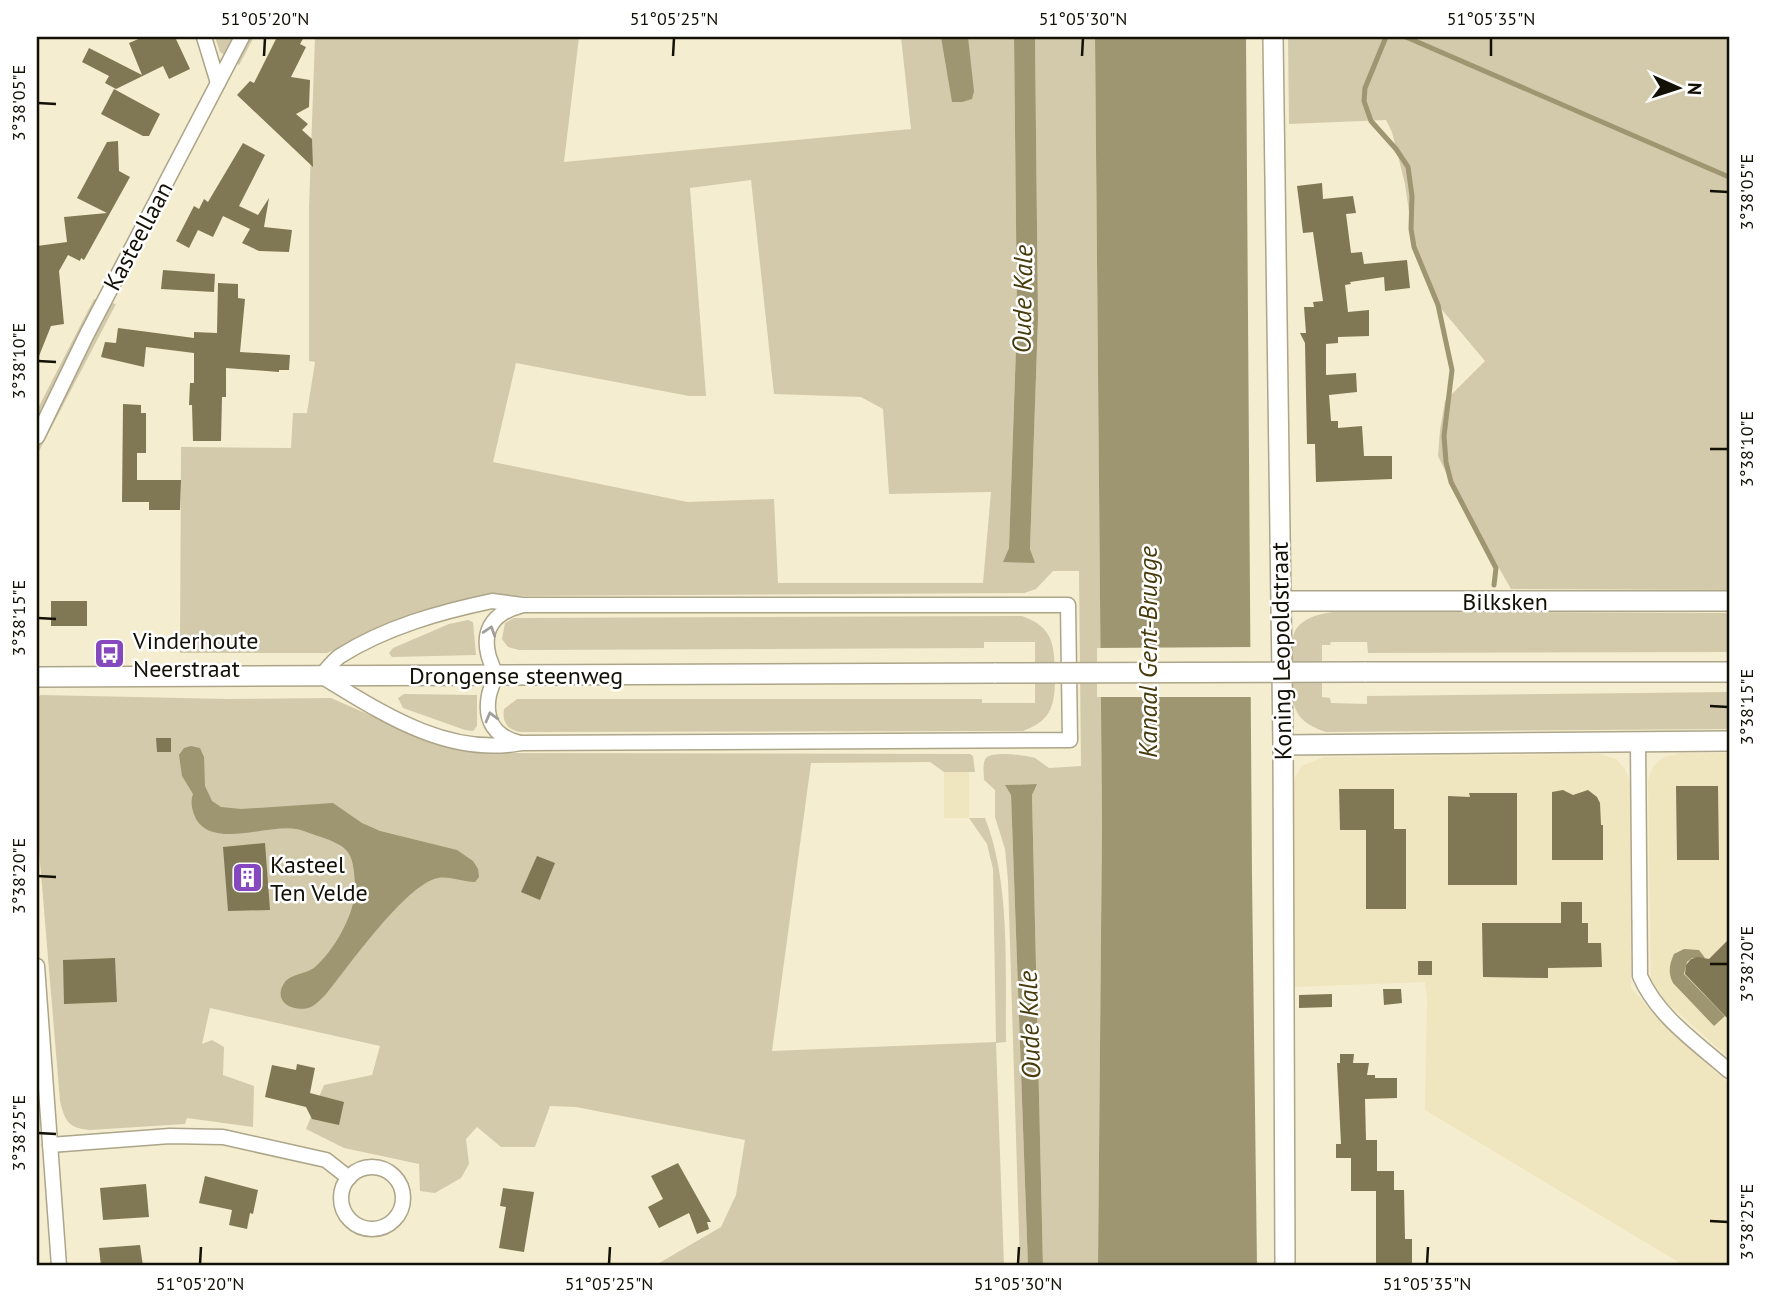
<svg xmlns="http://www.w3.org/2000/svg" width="1766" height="1303" font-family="'PT Sans',sans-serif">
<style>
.built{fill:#efe5bf}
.green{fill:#d2caaa;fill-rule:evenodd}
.water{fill:#9e9571}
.pier{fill:#f5edcf}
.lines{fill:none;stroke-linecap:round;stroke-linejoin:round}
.stream{stroke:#9e9571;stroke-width:5}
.building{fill:#807754}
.street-casing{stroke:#ada589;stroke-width:17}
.secondary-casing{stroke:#ada589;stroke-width:22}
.street{stroke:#fff;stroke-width:14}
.secondary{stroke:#fff;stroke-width:19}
.secondary-bridge-casing{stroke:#ada589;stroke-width:22;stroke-linecap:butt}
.secondary-bridge{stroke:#fff;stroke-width:19}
.oneway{stroke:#a19f9b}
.ticks{fill:none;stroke:#131006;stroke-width:2.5}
.labels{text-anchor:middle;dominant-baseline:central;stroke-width:5;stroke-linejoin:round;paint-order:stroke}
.street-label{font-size:24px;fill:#131006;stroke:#fff}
.poi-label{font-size:24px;fill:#131006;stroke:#fff;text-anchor:start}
.water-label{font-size:26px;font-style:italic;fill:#473b0b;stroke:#fff}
.neatline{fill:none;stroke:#131006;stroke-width:2.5}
.ticks-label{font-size:18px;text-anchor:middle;fill:#131006}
</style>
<rect width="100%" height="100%" fill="#f5edcf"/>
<!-- built -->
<g class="built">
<polygon points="1680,753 1729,753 1729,1058 1663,999 1651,981 1648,781 1653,766 1664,757"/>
<polygon points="1599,754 1616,759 1625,769 1630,782 1631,988 1666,1027 1729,1084 1729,1266 1685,1266 1425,1110 1427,999 1425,982 1292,987 1293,789 1295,777 1302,766 1324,757"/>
<rect x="944" y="772" width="25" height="46"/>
</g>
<!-- green -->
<g class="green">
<polygon points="215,37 254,37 239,65 220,52"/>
<path d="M315 37H579L564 162 911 129 901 37H1014L1017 319 1009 548 1004 561 1034 563 1030 549 1038 319 1035 37H1095L1102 823 1098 1266H1043L1032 795 1036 784 1005 785 1011 795 1028 1266H1020L1008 880 1005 849 995 817V790L984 780C984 774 982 763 986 758 992 751 1027 755 1035 758 1040 761 1044 765 1049 768L1081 766 1079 571H1053L1036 589 1024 593 494 596 431 609 327 653H180L181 447 291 448 293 413H307L315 362 309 361V208ZM751 180 774 394 861 397 883 409 889 494 991 492 983 583H778L774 499 687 502 493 462 516 363 689 396H706L690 188Z"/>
<polygon points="1288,37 1729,37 1729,590 1511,589 1456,493 1438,456 1440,430 1445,401 1485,361 1438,305 1414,247 1405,184 1392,132 1386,120 1289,124"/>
<polygon points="94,299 116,304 37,455 37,410"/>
<path d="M1341 611 1729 613V652L1368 653 1367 642H1331L1330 645H1322V697L1330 698 1331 703 1367 704V696L1729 692V729L1326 732C1314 728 1301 722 1296 710 1289 696 1288 641 1296 629 1307 615 1324 613 1341 611Z"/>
<path d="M1022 616C1053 627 1054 644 1055 673 1055 702 1054 720 1023 731L520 732C507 730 502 721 504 709L517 699H982V703H1035V642H984V648L519 650 508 647 502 639 505 623 514 618Z"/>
<polygon points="468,620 473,622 476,655 392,657 389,653 393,648 449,624"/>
<polygon points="404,694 477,695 477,726 473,731 465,730 403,708 398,698"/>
<path d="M41 695 229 699 331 698 415 735 454 749 478 753 970 754 973 756 975 772H944L930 762 811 763 772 1051 996 1042 993 869 987 844 969 818H985C1011 883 1005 972 1006 1042L996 1043 1004 1266H654L721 1227 736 1195 745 1140 576 1107 550 1106 535 1147H501L477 1127 466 1139 469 1164 461 1178 435 1193 420 1191 419 1164 344 1148 306 1129 324 1085 372 1075 380 1046 210 1008 202 1044 212 1040 224 1047 223 1075 254 1086 253 1127 187 1118 185 1124 90 1130C68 1128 65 1121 60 1101L37 826V697Z"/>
</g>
<!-- water -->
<g class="water">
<polygon points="941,37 968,37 974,91 972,99 962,102 952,102"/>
<polygon points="1014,37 1035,37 1038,319 1030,549 1035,563 1003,562 1009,548 1017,319"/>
<polygon points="1095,37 1246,37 1252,877 1257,1266 1098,1266 1102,823"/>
<path d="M191 746 200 748 204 757 205 786 212 801 221 807 241 809 333 803 362 823 380 831 457 850 473 861 478 869 479 877 475 882C463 882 450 876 438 878 406 884 349 966 327 993 322 998 317 1004 311 1007 296 1013 273 1004 283 985 289 973 306 975 315 967 335 950 358 909 355 883 353 853 350 847 321 837 313 835 304 830 296 829 268 824 213 849 196 819 192 810 190 803 193 794L182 776 179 755 184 748Z"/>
<polygon points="1037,784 1032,795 1043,1266 1028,1266 1011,795 1005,785"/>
<path d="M1684 949 1699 950 1705 958H1692L1687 962 1684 974 1725 1016 1714 1026 1673 983C1668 973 1669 965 1674 954Z"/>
</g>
<!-- pier -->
<polygon class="pier" points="1254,647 1254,697 1097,697 1097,648"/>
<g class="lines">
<!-- stream -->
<g class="stream">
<polyline points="1386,37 1365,88 1364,101 1371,121 1396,149 1408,167 1412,196 1411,229 1414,247 1438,305 1452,370 1444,436 1446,462 1451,482 1496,568 1494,585"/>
<polyline points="1406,37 1729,177"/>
</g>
</g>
<!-- building -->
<g class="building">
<polygon points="143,37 175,37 190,69 169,79 163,66 116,89 105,83 109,76 82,62 89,48 142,75 129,43"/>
<polygon points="277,37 304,37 300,44 306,47 291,77 310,80 309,107 296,114 308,124 302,130 312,139 313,167 237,95 250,81 254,83"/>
<polygon points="114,89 160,114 149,136 143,136 101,114"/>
<polygon points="118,141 119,171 130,177 84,260 81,258 80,261 68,255 59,271 64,324 51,326 37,361 37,246 67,242 64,217 107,213 77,198 107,142"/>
<polygon points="243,143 265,155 239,206 258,215 269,198 264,227 292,230 289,252 259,251 242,243 250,229 223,216 213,237 198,230 189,248 176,241 194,206 199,209 204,199 208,202"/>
<polygon points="1322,183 1323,199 1353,196 1356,213 1346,214 1351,253 1362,252 1364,264 1407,260 1410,288 1385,291 1384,277 1350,282 1351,284 1345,285 1348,312 1369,310 1369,336 1338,337 1338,343 1326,344 1326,375 1356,373 1357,392 1329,395 1331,421 1338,421 1338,428 1362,426 1364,456 1392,456 1392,479 1316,482 1315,444 1307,444 1305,343 1300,333 1306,333 1304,307 1314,307 1313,302 1323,301 1313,232 1303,233 1297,186"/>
<polygon points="163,270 215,274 214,292 161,289"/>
<polygon points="218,283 238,284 238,298 245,299 240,352 290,355 289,370 279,370 279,372 226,368 226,397 222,397 221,441 193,441 192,405 189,405 190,383 194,383 194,353 146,347 144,367 101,357 105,342 116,343 118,328 194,338 194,332 217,333"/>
<polygon points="123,404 141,405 141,413 146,413 146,453 137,453 137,480 181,480 180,510 149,510 149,502 122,502"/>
<rect x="51" y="601" width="36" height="25"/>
<polygon points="156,738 171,738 171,752 157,752"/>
<polygon points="1676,786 1718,786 1719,860 1677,860"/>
<polygon points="1339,789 1394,789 1394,829 1406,829 1406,909 1366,909 1366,830 1340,830"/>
<polygon points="1563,790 1573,795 1588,790 1597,797 1600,803 1601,825 1603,825 1603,860 1552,860 1552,792"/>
<polygon points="1469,793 1517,793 1517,885 1448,885 1448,796 1470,797"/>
<polygon points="265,843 270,910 228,911 223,847"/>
<polygon points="537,856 555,863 540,900 521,892"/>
<polygon points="1561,902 1582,902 1582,923 1588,923 1588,943 1601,943 1602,967 1548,968 1548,978 1483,977 1482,923 1561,923"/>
<polygon points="1729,939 1729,1020 1685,974 1686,965 1691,959 1698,957 1709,959"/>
<polygon points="115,958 117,1002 64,1004 63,960"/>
<rect x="1418" y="961" width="14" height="14"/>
<polygon points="1383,989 1401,989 1402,1003 1384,1005"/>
<polygon points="1332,994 1332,1007 1299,1008 1299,995"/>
<polygon points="1340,1054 1354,1054 1353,1063 1369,1063 1367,1075 1375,1075 1375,1078 1397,1078 1397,1098 1365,1099 1366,1140 1377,1140 1377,1171 1394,1171 1394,1190 1404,1190 1405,1239 1412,1239 1412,1266 1376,1266 1376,1191 1351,1191 1351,1158 1336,1158 1336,1144 1341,1144 1337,1063 1340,1063"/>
<polygon points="297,1064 315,1068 310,1093 344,1102 339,1125 312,1119 306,1107 265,1097 272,1065 296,1070"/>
<polygon points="678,1163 711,1222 707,1222 709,1229 697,1234 689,1213 659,1228 648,1207 663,1199 651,1176"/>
<polygon points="205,1176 258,1190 253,1214 250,1213 247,1229 229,1225 232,1210 199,1203"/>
<polygon points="146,1184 149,1217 103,1220 100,1188"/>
<polygon points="503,1188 534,1192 524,1252 499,1248 506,1207 500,1206"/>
<polygon points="140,1245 143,1266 101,1266 99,1248"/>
</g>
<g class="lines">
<defs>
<g id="street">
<polyline points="204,37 218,83"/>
<polyline points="37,437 87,334 242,37"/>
<path d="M492 601 522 605H1068L1070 740 521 743C447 757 382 713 321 676 327 669 333 661 340 656 386 627 440 612 492 601Z"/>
<path d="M1638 742 1640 976C1657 1016 1697 1043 1729 1071"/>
<path d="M520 743C495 737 484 721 489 695 490 689 495 681 494 674 494 667 489 660 488 653 482 627 497 612 520 606"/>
<polyline points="37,966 59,1266"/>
<polyline points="50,1145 170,1136 223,1137 326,1160 349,1178"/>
<circle cx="372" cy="1198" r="31"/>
</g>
<g id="secondary">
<polyline points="1273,37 1283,745 1285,1266"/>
<polyline points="1281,601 1729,601"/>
<polyline points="1364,672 1729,672"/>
<polyline points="37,677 996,673"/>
<polyline points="1283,745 1729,741"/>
</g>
</defs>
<!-- street casing -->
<use href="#street" class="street-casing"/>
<!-- secondary casing -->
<use href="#secondary" class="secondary-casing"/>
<!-- street -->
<use href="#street" class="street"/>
<!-- secondary -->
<use href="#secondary" class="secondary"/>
<defs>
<polyline id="secondary-bridge" points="996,673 1364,672"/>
</defs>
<!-- secondary-bridge casing -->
<use href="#secondary-bridge" class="secondary-bridge-casing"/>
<!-- secondary-bridge -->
<use href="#secondary-bridge" class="secondary-bridge"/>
</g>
<!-- one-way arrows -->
<defs><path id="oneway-chevron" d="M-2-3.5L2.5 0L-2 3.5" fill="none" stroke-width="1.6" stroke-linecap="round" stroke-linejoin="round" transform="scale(1.75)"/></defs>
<g class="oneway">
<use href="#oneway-chevron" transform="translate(490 631) rotate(-72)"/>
<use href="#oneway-chevron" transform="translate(491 717) rotate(-105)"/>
</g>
<!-- ticks -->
<path class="ticks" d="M264 56 265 38M673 56 674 38M1082 56 1083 38M1491 56V38M38 103 56 104M1710 191 1728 192M38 361 56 362M1710 449H1728M38 618 56 619M1710 706 1728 707M38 876 56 877M1710 964H1728M38 1133 56 1134M1710 1221 1728 1222M200 1264 201 1247M609 1264 610 1247M1018 1264 1019 1247M1427 1264 1428 1247"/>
<!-- icons -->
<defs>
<symbol id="bus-square" viewBox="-11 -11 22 22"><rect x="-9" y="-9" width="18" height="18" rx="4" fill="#8548be" stroke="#fff"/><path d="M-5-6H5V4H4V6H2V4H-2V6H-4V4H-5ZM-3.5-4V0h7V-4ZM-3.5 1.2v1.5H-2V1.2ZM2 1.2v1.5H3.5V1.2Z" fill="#fff"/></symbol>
<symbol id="building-square" viewBox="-11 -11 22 22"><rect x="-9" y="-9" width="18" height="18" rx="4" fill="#8548be" stroke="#fff"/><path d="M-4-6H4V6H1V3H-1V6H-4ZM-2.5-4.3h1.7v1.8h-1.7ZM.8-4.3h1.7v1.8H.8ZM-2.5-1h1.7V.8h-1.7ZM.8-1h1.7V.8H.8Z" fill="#fff"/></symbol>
</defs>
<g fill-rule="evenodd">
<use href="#bus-square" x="92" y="636" width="35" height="35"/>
<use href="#building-square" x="230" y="860" width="35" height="35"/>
</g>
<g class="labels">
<!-- street labels -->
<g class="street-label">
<text transform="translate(138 236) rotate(-62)">Kasteellaan</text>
<text x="1505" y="601">Bilksken</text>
<text transform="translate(1281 651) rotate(-91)">Koning Leopoldstraat</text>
<text x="516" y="675">Drongense steenweg</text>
</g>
<!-- poi labels -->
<g class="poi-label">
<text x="133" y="640">Vinderhoute<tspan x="133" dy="28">Neerstraat</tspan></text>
<text x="270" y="864">Kasteel<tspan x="270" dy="28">Ten Velde</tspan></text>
</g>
<!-- water labels -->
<g class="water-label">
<text transform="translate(1022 299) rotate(-89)">Oude Kale</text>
<text transform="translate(1147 652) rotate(-90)">Kanaal Gent-Brugge</text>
<text transform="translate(1029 1025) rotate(-92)">Oude Kale</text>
</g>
</g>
<!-- border -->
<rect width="1766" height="1303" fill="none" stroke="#ffffff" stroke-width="77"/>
<!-- north arrow -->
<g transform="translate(1678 88) rotate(93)" stroke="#ffffff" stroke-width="5" paint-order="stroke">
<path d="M0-5L12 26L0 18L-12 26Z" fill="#131006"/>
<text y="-10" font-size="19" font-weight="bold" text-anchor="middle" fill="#131006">N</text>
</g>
<rect x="38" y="38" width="1690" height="1226" class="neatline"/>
<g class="ticks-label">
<text x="265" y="25">51°05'20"N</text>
<text x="674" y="25">51°05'25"N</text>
<text x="1083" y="25">51°05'30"N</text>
<text x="1491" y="25">51°05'35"N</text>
<text transform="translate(19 103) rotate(-90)" y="6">3°38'05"E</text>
<text transform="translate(1747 192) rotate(-90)" y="6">3°38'05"E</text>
<text transform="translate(19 361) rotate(-90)" y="6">3°38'10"E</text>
<text transform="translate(1747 449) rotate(-90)" y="6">3°38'10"E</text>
<text transform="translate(19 618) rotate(-90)" y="6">3°38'15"E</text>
<text transform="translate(1747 707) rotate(-90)" y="6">3°38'15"E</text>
<text transform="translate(19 876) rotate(-90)" y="6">3°38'20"E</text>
<text transform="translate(1747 964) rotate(-90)" y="6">3°38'20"E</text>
<text transform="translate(19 1133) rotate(-90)" y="6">3°38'25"E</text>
<text transform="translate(1747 1222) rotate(-90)" y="6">3°38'25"E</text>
<text x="200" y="1290">51°05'20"N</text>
<text x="609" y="1290">51°05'25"N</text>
<text x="1018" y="1290">51°05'30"N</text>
<text x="1427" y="1290">51°05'35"N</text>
</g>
</svg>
